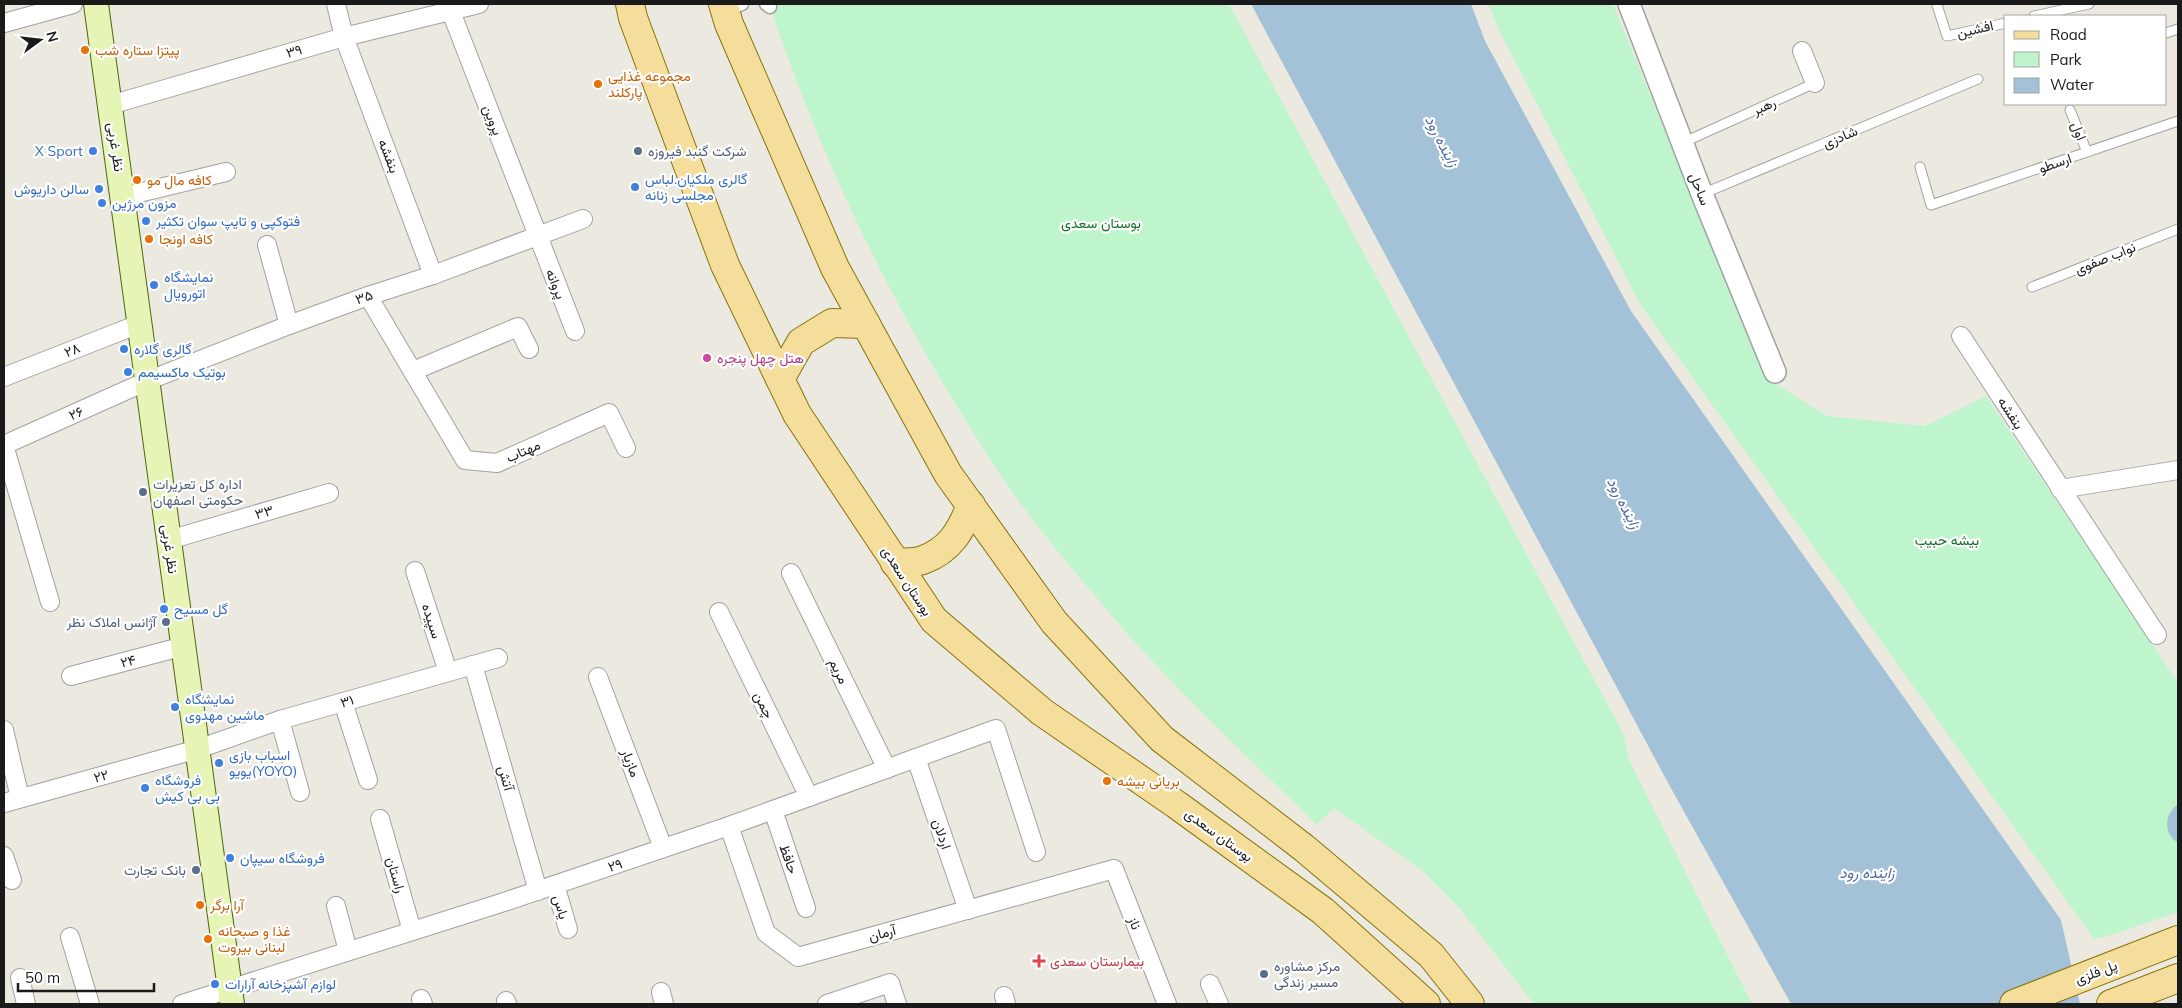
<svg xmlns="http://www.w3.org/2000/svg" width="2182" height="1008" font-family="Mulish,Vazirmatn,sans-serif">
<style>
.park{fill:#bef5cc}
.water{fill:#a3c2d7}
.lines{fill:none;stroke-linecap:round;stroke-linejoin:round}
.service-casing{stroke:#a1a1a1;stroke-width:11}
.pedestrian-casing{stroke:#a1a1a1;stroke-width:15}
.minor-casing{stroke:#a1a1a1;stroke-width:20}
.tertiary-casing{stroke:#a1a1a1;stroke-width:24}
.secondary-casing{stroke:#4d670b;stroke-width:26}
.primary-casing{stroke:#87740a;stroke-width:30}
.service{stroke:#fff;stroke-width:9}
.pedestrian{stroke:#fff;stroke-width:12}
.minor{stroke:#fff;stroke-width:18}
.tertiary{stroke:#fff;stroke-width:21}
.secondary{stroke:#e6f4b6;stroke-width:24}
.primary{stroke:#f5de9c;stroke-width:28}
.food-dot{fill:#e8710a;stroke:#fff;stroke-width:2}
.shop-dot{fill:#3f7fe0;stroke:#fff;stroke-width:2}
.service-dot{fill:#5c6f8a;stroke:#fff;stroke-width:2}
.hotel-dot{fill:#d1479c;stroke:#fff;stroke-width:2}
.health-dot{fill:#e0444e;stroke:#fff;stroke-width:2}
.labels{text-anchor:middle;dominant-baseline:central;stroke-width:4.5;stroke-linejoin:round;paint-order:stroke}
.street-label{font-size:14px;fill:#1a1a1a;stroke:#fff}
.food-label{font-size:14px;fill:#c56008;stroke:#fff;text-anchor:start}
.shop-label{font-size:14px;fill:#366cbe;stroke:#fff;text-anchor:start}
.service-label{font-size:14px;fill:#4e5e75;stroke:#fff;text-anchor:start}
.park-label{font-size:14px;fill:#126f2a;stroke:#fff}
.hotel-label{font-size:14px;fill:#b23c85;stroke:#fff;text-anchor:start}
.health-label{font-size:14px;fill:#be3a42;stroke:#fff;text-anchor:start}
.water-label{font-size:15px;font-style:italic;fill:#4f6aa2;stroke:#fff}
</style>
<rect width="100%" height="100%" fill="#eceae0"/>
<!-- park -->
<g class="park">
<path d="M769 4H1229L1623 733 1629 760 1752 1004H1534L1461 910 1420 869 1334 808 1317 825C1248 757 1176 691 1113 617 1077 574 1038 530 1007 484 906 335 826 175 769 4Z"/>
<polygon points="1488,4 1613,4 1765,377 1827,416 1925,426 1986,396 2178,683 2178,912 2111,935 2094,939 1640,304 1500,32"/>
</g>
<!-- water -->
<g class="water">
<polygon points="1251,4 1471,4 1485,41 1631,311 2061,920 2080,1004 1791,1004 1667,781"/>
<path d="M2178 804V843C2163 833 2164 815 2178 804Z"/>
</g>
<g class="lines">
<defs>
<g id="service">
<polyline points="1937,5 1947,36 2006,23"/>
<polyline points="2034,16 2089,4"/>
<polyline points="2166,33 2178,29"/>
<polyline points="2070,110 2087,152"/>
<polyline points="1682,143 1815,83"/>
<polyline points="1920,167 1931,205 2178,121"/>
<polyline points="1702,194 1978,79"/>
<polyline points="2032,287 2178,229"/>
</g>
<g id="pedestrian">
<polyline points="766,4 770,7"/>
<polyline points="725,10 742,4"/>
</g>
<g id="minor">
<polyline points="336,4 344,37 433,275"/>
<polyline points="448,4 575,331"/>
<polyline points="4,23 73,4"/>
<polyline points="1802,51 1815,83"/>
<polyline points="110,105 344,37 479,4"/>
<polyline points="122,197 226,172"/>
<polyline points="267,245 289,325"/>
<polyline points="368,296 465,460 497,463 609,413 626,448"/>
<polyline points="1961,336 2157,635"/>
<polyline points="413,371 518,327 529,349"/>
<polyline points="4,377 139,324"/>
<polyline points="2060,489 2178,470"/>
<polyline points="169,540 329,493"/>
<polyline points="415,571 448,672"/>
<polyline points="791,573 887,769"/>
<polyline points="50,602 4,445 147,381 289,325 368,296 433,275 583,219"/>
<polyline points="719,612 809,797"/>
<polyline points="473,665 538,891"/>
<polyline points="71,676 184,646"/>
<polyline points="598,677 663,848"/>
<polyline points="343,702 368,780"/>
<polyline points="280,720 300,792"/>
<polyline points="4,730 20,798"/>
<polyline points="916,758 968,910"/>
<polyline points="4,803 198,749 280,720 498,658"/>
<polyline points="773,810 806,908"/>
<polyline points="380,819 412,931"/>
<polyline points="729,826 766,933 798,957 1114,869 1167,1004"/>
<polyline points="4,856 12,880"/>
<polyline points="555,885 568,929"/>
<polyline points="336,906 348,951"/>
<polyline points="70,937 90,1004"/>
<polyline points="20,978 26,1004"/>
<polyline points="1210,984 1219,1004"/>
<polyline points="661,992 664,1004"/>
<polyline points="1004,996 1006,1004"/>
<polyline points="421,999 423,1004"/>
<polyline points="506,1001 507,1004"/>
<polyline points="182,1004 501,903 729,826 996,729 1036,852"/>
<polyline points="827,1004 890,983 897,1004"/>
</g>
<polyline id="tertiary" points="1629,4 1702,194 1775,372"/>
<polyline id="secondary" points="96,4 232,1004"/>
<g id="primary">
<polyline points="630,4 633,18 725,265 797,414 934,620 1042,712 1177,805 1323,911 1426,1004"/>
<polyline points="723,4 729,24 835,268 948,474 1054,622 1162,739 1304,848 1431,955 1470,1004"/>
<polyline points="780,379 801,342 832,323 866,324"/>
<path d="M895 563C904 562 915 563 923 560 950 550 961 531 971 505"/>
<polyline points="2014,1004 2178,940"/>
<polyline points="2111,1004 2178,978"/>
</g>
</defs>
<!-- service casing -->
<use href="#service" class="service-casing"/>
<!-- pedestrian casing -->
<use href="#pedestrian" class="pedestrian-casing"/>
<!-- minor casing -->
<use href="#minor" class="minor-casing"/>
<!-- tertiary casing -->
<use href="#tertiary" class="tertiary-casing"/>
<!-- secondary casing -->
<use href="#secondary" class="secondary-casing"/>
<!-- primary casing -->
<use href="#primary" class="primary-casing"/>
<!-- service -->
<use href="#service" class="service"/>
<!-- pedestrian -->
<use href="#pedestrian" class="pedestrian"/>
<!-- minor -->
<use href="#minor" class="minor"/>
<!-- tertiary -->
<use href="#tertiary" class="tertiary"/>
<!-- secondary -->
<use href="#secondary" class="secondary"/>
<!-- primary -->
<use href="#primary" class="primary"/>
</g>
<!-- markers -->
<g class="food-dot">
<circle cx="85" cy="50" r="5"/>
<circle cx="598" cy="84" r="5"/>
<circle cx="137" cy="180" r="5"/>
<circle cx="149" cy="239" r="5"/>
<circle cx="1107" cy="781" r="5"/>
<circle cx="200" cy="905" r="5"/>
<circle cx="208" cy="939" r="5"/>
</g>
<g class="shop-dot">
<circle cx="93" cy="151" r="5"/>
<circle cx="635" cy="187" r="5"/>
<circle cx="99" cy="189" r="5"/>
<circle cx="102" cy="203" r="5"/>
<circle cx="146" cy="221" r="5"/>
<circle cx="154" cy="285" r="5"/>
<circle cx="124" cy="349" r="5"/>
<circle cx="128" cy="372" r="5"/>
<circle cx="164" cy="609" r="5"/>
<circle cx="175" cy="707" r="5"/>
<circle cx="219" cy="763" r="5"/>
<circle cx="145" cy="788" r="5"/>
<circle cx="230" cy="858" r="5"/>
<circle cx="215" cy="984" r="5"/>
</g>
<g class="service-dot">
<circle cx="638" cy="151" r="5"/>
<circle cx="143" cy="492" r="5"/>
<circle cx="166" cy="622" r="5"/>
<circle cx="196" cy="870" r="5"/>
<circle cx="1264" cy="974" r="5"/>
</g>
<circle class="hotel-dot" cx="707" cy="358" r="5"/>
<path class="health-dot" d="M1036.5 953.5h5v5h5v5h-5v5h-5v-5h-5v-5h5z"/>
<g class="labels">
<!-- street labels -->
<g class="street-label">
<text transform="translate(1975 29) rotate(-13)">افشین</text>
<text transform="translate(294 51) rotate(-16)">۳۹</text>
<text transform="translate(1764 106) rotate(-24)">رهبر</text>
<text transform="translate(493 120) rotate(69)">پروین</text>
<text transform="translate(2079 131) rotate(68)">اول</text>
<text transform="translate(1840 137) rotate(-23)">شادزی</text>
<text transform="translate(116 147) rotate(82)">نظر غربی</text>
<text transform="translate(389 156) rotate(69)">بنفشه</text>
<text transform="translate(2055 163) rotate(-19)">ارسطو</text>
<text transform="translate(1700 189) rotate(68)">ساحل</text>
<text transform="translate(2105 258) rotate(-22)">نواب صفوی</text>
<text transform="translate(556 284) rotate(68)">پروانه</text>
<text transform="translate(364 297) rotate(-19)">۳۵</text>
<text transform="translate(72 350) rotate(-22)">۲۸</text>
<text transform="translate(76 413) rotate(-24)">۲۶</text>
<text transform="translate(2011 413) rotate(57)">بنفشه</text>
<text transform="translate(523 451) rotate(-24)">مهتاب</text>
<text transform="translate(264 512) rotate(-16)">۳۳</text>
<text transform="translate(170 549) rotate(82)">نظر غربی</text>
<text transform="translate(907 581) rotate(57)">بوستان سعدی</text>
<text transform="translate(432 621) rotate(72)">سپیده</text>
<text transform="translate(128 661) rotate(-15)">۲۴</text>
<text transform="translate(839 671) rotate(64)">مریم</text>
<text transform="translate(347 701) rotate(-16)">۳۱</text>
<text transform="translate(764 705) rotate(64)">چمن</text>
<text transform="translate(631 763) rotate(69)">مازیار</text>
<text transform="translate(101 776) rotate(-15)">۲۲</text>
<text transform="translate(506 778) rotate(74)">آتش</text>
<text transform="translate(942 834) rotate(71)">اردلان</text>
<text transform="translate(1219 835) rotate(36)">بوستان سعدی</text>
<text transform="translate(789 859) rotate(71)">حافظ</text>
<text transform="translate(615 865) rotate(-19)">۲۹</text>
<text transform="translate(396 875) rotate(74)">راستان</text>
<text transform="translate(561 907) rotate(73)">یاس</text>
<text transform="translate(1135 923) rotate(68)">ناز</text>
<text transform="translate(882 933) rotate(-15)">آرمان</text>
<text transform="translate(2096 972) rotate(-21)">پل فلزی</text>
</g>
<!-- food labels -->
<g class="food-label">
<text x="95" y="50">پیتزا ستاره شب</text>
<text x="608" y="76">مجموعه غذایی<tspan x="608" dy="16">پارکلند</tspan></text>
<text x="147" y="180">کافه مال مو</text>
<text x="159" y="239">کافه اونجا</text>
<text x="1117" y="781">بریانی بیشه</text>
<text x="210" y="905">آرا برگر</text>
<text x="218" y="931">غذا و صبحانه<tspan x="218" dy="16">لبنانی بیروت</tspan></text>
</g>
<!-- shop labels -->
<g class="shop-label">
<text x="83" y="151" text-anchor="end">X Sport</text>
<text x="645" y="179">گالری ملکیان.لباس<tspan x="645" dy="16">مجلسی زنانه</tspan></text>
<text x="89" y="189" text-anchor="end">سالن داریوش</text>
<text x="112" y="203">مزون مرژین</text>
<text x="156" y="221">فتوکپی و تایپ سوان تکثیر</text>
<text x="164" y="277">نمایشگاه<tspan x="164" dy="16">اتورویال</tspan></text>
<text x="134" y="349">گالری گلاره</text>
<text x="138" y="372">بوتیک ماکسیمم</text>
<text x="174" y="609">گل مسیح</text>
<text x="185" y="699">نمایشگاه<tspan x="185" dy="16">ماشین مهدوی</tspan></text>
<text x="229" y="755">اسباب بازی<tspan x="229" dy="16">یویو(YOYO)</tspan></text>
<text x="155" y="780">فروشگاه<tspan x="155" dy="16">بی بی کیش</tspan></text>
<text x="240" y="858">فروشگاه سیپان</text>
<text x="225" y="984">لوازم آشپزخانه آرارات</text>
</g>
<!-- service labels -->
<g class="service-label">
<text x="648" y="151">شرکت گنبد فیروزه</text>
<text x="153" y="484">اداره کل تعزیرات<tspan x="153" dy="16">حکومتی اصفهان</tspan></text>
<text x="156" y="622" text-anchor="end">آژانس املاک نظر</text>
<text x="186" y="870" text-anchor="end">بانک تجارت</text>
<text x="1274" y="966">مرکز مشاوره<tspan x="1274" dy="16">مسیر زندگی</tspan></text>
</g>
<!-- park labels -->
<g class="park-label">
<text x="1101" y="223">بوستان سعدی</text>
<text x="1947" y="540">بیشه حبیب</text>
</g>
<!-- hotel labels -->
<g class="hotel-label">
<text x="717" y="358">هتل چهل پنجره</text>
</g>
<!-- health labels -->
<g class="health-label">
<text x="1050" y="961">بیمارستان سعدی</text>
</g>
<!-- water labels -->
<g class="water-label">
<text transform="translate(1442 141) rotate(63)">زاینده رود</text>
<text transform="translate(1624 503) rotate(63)">زاینده رود</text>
<text x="1867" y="872">زاینده رود</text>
</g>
</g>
<!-- border -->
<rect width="2182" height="1008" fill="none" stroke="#1a1a1a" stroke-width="10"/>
<!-- legend -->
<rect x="2004" y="15" width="162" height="90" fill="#ffffff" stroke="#a3a3a3"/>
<rect x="2014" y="31" width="25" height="8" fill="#f5de9c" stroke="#a3a3a3"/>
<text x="2050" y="40" font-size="15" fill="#1a1a1a">Road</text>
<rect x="2014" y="52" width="25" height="15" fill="#bef5cc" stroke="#a3a3a3"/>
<text x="2050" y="65" font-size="15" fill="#1a1a1a">Park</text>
<rect x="2014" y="78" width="25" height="15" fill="#a3c2d7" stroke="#a3a3a3"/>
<text x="2050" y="90" font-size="15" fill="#1a1a1a">Water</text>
<!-- north arrow -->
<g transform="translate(40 40) rotate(75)" stroke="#ffffff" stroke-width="4" paint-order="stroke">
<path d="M0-4L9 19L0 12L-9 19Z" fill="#1a1a1a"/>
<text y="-8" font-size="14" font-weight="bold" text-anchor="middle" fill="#1a1a1a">N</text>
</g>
<!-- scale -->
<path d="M18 983v8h136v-8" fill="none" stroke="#1a1a1a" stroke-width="2.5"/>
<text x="25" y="983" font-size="15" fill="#1a1a1a" stroke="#ffffff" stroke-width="4" paint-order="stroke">50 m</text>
</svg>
